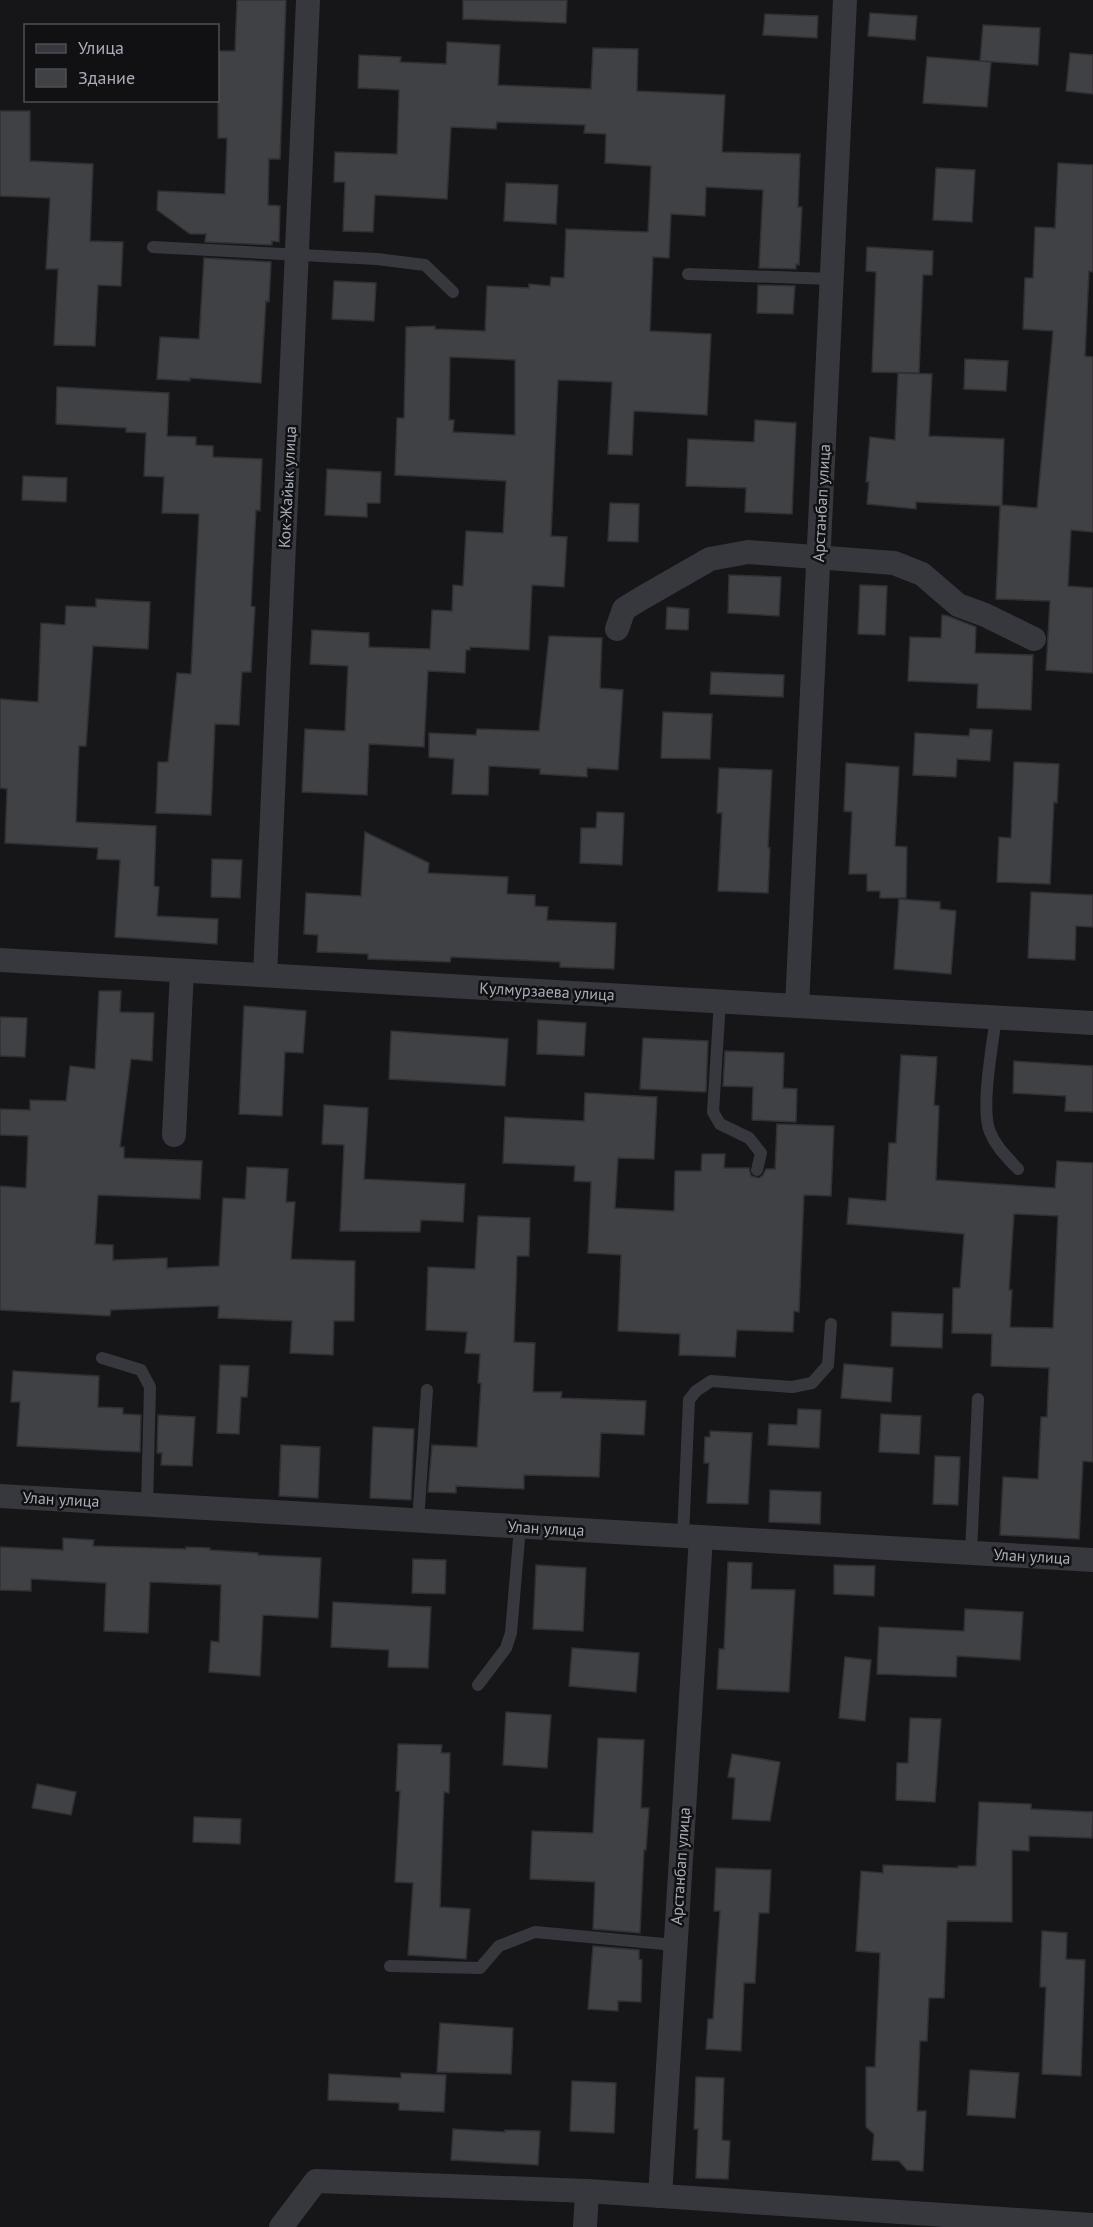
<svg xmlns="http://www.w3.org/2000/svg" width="1093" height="2227" font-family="'PT Sans',sans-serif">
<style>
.building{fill:#404145;stroke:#303034;stroke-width:1.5;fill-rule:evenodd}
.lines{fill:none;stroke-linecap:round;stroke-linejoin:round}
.service{stroke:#37383d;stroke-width:12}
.minor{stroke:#37383d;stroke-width:24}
.labels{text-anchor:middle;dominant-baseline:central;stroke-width:5;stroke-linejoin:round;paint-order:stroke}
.street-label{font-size:16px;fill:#a8adb8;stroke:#111113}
</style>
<rect width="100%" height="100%" fill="#161618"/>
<!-- building -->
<g class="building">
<polygon points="237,0 286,0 280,159 269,159 268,205 280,206 279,242 272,241 272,245 205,242 206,234 190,234 157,210 158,191 225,194 227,138 218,138 218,51 235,51"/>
<polygon points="463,0 567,0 566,23 463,19"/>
<polygon points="870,13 917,16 915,40 868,36"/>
<polygon points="765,14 818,16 817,38 763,35"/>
<polygon points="983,25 1040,28 1038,65 980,61"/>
<path d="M447 42 500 45 498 85 591 89 593 48 638 49 637 91 725 95 722 152 800 154 798 207H802L799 265 796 264V269L759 268 763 190 706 187 705 216 671 214 669 258 653 257 650 331 711 334 707 415 634 411 632 455 608 454 612 382 558 380 551 536 567 537 564 587 532 585 529 650 470 647V650H466L465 673 428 671 424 747 369 744 367 795 302 792 305 729 345 731 348 666 310 664 312 630 369 633V647L430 649 432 610 452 611 453 585 463 586 466 531 503 533 506 481 395 475 397 418H404L406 327 435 326V329L485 331 487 286 529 288V284L550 286 551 277 564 278 566 229 648 232 651 166 605 163 606 134 584 133 585 125 497 122 496 129 451 127 447 199 375 195 373 232 343 231 345 182H334L335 152 397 154 399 90 358 88 359 55 401 57 400 62 446 64ZM450 357 515 360V435L453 432 454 420H449Z"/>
<polygon points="1070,53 1093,55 1093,94 1066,91"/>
<polygon points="927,57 991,62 987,107 923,103"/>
<polygon points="0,111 30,111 30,161 93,164 90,241 123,242 121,286 98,285 95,346 54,345 58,269 46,269 50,198 0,196"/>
<polygon points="1058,163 1093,165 1093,272 1089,271 1085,356 1093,357 1093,532 1071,530 1068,586 1093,588 1093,673 1046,670 1050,601 996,599 1000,506 916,502 916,509 867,504 869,482 866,482 870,437 895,440 898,373 932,374 929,436 1004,439 1002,505 1037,508 1053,331 1023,329 1025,278 1033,278 1035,227 1055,228"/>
<polygon points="936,168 975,170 972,222 933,220"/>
<polygon points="506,183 558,185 556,224 504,221"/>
<polygon points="867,247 933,251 932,275 923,275 919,373 872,372 876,272 866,271"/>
<polygon points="204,258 271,262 269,302 266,301 261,383 190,378 190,381 157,379 160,337 199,339"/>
<polygon points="334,281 376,283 374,321 332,319"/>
<polygon points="758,285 795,286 793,314 757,313"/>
<polygon points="965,359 1008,361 1006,391 964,389"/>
<polygon points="57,387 169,393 167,436 196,437 196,445 213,446 213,457 262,459 260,511 256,510 251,606 255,607 251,672 242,672 239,725 215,724 211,815 156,813 158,762 168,762 177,673 191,674 199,514 162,513 164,477 144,476 146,433 126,432 126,428 56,424"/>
<polygon points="755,420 796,423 792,514 745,512 746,488 686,486 688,439 754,442"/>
<polygon points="327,469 381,472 380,503 367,503 367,517 325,515"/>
<polygon points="23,476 67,478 66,502 22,500"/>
<polygon points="610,503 639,504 638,542 608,541"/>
<polygon points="729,575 781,577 779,616 728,613"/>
<polygon points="860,585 887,586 885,635 858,634"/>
<polygon points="96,599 150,602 148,649 93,646 86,746 79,746 76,822 156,826 154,886 159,887 157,916 218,919 217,944 115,937 120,860 97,859 98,848 5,843 7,789 0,788 0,699 38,702 41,623 65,625 66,606 96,607"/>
<polygon points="667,607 689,609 688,630 666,629"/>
<polygon points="942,615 948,616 976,627 975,653 1033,655 1031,710 977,708 978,684 908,681 910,637 941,638"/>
<polygon points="549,636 602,638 600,688 623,690 618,770 587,768 587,777 540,774 540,769 489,766 488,795 452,794 454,759 429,757 429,733 476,735 477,729 539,731"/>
<polygon points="711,672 784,675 783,697 710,694"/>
<polygon points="663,712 712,714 710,759 661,758"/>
<polygon points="970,729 992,730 990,761 957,759 956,777 913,775 915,733 969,736"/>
<polygon points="1014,762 1059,764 1057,803 1054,802 1050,884 997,882 999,837 1011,838"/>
<polygon points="846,763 899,767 895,846 907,847 906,898 880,898 880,891 867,891 867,874 849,874 852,812 844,811"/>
<polygon points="719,768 772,770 768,848 770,848 768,893 718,891 722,813 717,813"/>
<polygon points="597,812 624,813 622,865 580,863 581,828 596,828"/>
<polygon points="365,832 429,863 428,873 508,877 507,894 535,895 535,906 548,907 547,920 616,923 614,969 560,967 560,962 451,957 450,962 368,959 368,954 317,952 318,935 304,934 306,893 361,896"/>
<polygon points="212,859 242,860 240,898 211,897"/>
<polygon points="1031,892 1093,895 1093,927 1076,926 1075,960 1028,958"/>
<polygon points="899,899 940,902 940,909 956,911 951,974 894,969"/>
<polygon points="99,991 121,991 120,1012 154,1013 152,1061 131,1059 120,1147 124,1147 124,1158 202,1161 200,1199 98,1195 95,1244 113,1245 113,1260 167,1258 167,1268 219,1266 223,1198 245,1199 247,1167 288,1169 286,1202 295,1202 291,1259 355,1261 354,1321 334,1321 333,1355 290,1353 292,1321 218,1318 219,1306 111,1310 110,1316 0,1310 0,1186 26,1188 28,1136 0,1135 0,1109 30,1110 30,1100 66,1101 70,1066 95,1069"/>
<polygon points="244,1006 306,1011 303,1053 285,1052 282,1116 239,1114"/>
<polygon points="0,1017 27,1018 25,1057 0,1056"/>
<polygon points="538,1020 586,1023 584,1056 537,1054"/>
<polygon points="391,1031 508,1039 505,1086 389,1079"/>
<polygon points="643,1038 708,1041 706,1092 640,1089"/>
<polygon points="725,1051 784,1053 783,1088 797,1089 796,1122 752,1120 753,1087 723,1086"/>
<path d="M901 1055 937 1057 934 1105 939 1106 936 1180 1055 1188 1057 1161 1093 1163V1462L1083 1461 1079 1539 1000 1535 1003 1477 1038 1479 1041 1417H1047L1049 1368 991 1366 992 1334 952 1333 953 1288H960L964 1234 847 1224 849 1198 886 1201 889 1143H896ZM1014 1214 1058 1216 1053 1328 1010 1327 1012 1290H1009Z"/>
<polygon points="1014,1061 1093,1066 1093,1112 1065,1111 1066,1096 1013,1093"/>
<polygon points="585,1093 657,1097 654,1159 618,1158 615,1208 674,1211 675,1171 701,1171 702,1154 725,1154 724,1168 749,1168 751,1176 759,1178 763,1175 766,1169 775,1169 777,1124 834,1126 831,1196 804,1195 799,1312 794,1311 793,1332 737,1330 735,1357 679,1355 680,1334 618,1331 621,1255 588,1253 591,1182 574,1181 575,1166 503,1163 505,1117 584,1121"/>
<polygon points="324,1105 368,1108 364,1179 465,1184 463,1222 421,1220 420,1232 340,1231 344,1145 322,1144"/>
<polygon points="478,1216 530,1218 529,1256 517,1256 514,1342 535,1343 533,1392 562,1392 561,1398 646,1401 644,1435 601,1433 599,1477 524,1475 524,1489 456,1486 456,1493 428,1492 432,1445 477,1447 481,1383 478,1383 480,1354 465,1353 467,1332 426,1330 428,1267 475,1269"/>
<polygon points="892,1312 943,1314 942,1348 891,1346"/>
<polygon points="844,1364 893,1368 891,1402 841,1398"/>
<polygon points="220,1365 249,1366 247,1397 241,1397 239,1434 217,1433"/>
<polygon points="13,1371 99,1376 98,1407 123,1408 123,1414 141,1415 140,1452 17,1446 20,1402 11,1402"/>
<polygon points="798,1409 821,1410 819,1448 768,1445 769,1424 797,1425"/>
<polygon points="881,1414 921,1416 919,1454 879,1452"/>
<polygon points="158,1415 195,1417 192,1466 161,1465 162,1453 157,1453"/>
<polygon points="373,1427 414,1429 411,1500 370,1498"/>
<polygon points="710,1431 752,1433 748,1504 707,1503 709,1463 704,1463 705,1437 710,1437"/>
<polygon points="281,1445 320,1447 318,1498 279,1496"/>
<polygon points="935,1456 960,1457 958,1505 933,1504"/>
<polygon points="770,1490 821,1492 820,1524 769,1522"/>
<polygon points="63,1538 94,1540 93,1546 186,1549 186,1547 210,1548 210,1550 258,1553 258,1555 321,1558 318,1618 263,1615 260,1676 209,1672 211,1641 219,1642 221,1585 150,1582 148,1633 104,1631 106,1583 31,1579 31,1591 0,1590 0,1547 63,1550"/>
<polygon points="413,1559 446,1560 445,1594 412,1593"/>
<polygon points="728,1562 752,1563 751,1589 795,1590 789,1692 717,1689 719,1649 724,1649"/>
<polygon points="536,1565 586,1568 583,1631 533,1629"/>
<polygon points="834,1565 875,1566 874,1596 834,1594"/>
<polygon points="333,1602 431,1607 428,1668 388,1667 389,1650 331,1647"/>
<polygon points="965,1609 1023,1612 1020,1660 957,1656 956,1677 877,1674 879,1627 964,1631"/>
<polygon points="572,1648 639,1653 636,1692 569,1686"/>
<polygon points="845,1657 871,1660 865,1721 839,1718"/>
<polygon points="506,1712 551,1715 547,1768 503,1765"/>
<polygon points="910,1718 941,1719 935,1802 896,1800 897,1763 908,1763"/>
<polygon points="598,1738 644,1740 641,1808 649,1808 646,1850 644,1850 640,1933 593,1929 595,1882 530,1879 532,1831 593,1833"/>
<polygon points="398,1744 442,1745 441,1753 450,1753 449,1793 444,1792 440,1907 470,1909 466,1959 408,1955 413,1883 395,1882 400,1791 396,1791"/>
<polygon points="732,1754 780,1762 770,1821 732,1819 735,1778 728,1777"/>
<polygon points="37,1784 76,1792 71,1815 32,1808"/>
<polygon points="979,1802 1031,1804 1031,1809 1093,1812 1092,1838 1029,1836 1029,1851 1012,1850 1012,1922 947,1921 944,1998 929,1998 927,2041 920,2041 917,2111 926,2111 923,2171 907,2170 899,2161 872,2160 874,2134 866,2127 866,2067 875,2067 880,1953 856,1951 861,1871 883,1873 883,1865 958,1868 958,1866 976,1866"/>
<polygon points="194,1817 241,1819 240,1844 193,1842"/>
<polygon points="716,1868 771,1870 769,1913 759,1913 755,1983 744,1983 741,2051 706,2049 708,2019 713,2019 720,1911 714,1911"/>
<polygon points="1042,1931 1067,1933 1066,1959 1085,1960 1081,2076 1042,2074 1046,1987 1040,1987"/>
<polygon points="593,1946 639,1950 639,1959 642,1960 641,2002 618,2001 618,2011 588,2009"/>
<polygon points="440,2023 513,2028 511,2074 437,2072"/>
<polygon points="970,2070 1019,2073 1015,2118 967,2115"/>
<polygon points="401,2073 446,2075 444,2112 399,2110 399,2103 328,2100 329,2074 401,2078"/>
<polygon points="696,2077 724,2078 722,2140 730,2141 728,2179 696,2178 698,2129 694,2129"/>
<polygon points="572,2081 616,2083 614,2133 570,2131"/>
<polygon points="453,2129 505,2132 505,2130 540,2131 538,2165 451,2160"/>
</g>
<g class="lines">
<!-- service -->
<g class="service">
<polyline points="153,247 377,259 425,265 453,292"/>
<polyline points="688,274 832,279"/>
<polyline points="720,1001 713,1112 720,1124 749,1138 761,1153 757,1170"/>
<path d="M996 1016C993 1044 980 1108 990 1132 996 1147 1007 1157 1018 1169"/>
<polyline points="102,1358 141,1370 150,1387 147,1504"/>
<polyline points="418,1521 427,1390"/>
<polyline points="683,1536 689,1400 696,1391 711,1381 792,1387 812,1383 828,1365 831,1324"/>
<polyline points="971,1553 978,1399"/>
<polyline points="478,1685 506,1648 511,1633 520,1527"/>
<polyline points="390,1966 480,1968 499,1946 535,1932 675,1945"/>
</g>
<!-- minor -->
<g class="minor">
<polyline points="617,629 624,609 642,598 710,559 748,552 894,563 922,574 958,605 985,615 1034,639"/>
<polyline points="0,960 1093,1023"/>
<polyline points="265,975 308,0"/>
<polyline points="797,1006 845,0"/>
<polyline points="174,1135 182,971"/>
<polyline points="0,1496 1093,1560"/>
<polyline points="660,2196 701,1537"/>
<polyline points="281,2227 316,2181 587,2191 1093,2225"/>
<polyline points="585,2227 587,2191"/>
</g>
</g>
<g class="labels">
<!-- street labels -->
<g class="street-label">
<text transform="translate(287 487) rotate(-87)">Кок-Жайык улица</text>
<text transform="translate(821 503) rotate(-87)">Арстанбап улица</text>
<text transform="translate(547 991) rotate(3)">Кулмурзаева улица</text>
<text transform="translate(61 1499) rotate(3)">Улан улица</text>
<text transform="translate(546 1528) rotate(3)">Улан улица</text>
<text transform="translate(1032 1556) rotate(3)">Улан улица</text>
<text transform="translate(680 1866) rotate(-86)">Арстанбап улица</text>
</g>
</g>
<!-- legend -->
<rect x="24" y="24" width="195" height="78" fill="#111113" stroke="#4d4f55" stroke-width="1.5"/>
<rect x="36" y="44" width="30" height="9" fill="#37383d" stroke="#4d4f55" stroke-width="1.5"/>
<text x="78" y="54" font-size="18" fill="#a8adb8">Улица</text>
<rect x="36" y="69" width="30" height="18" fill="#404145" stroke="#4d4f55" stroke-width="1.5"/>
<text x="78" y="84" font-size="18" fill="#a8adb8">Здание</text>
</svg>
